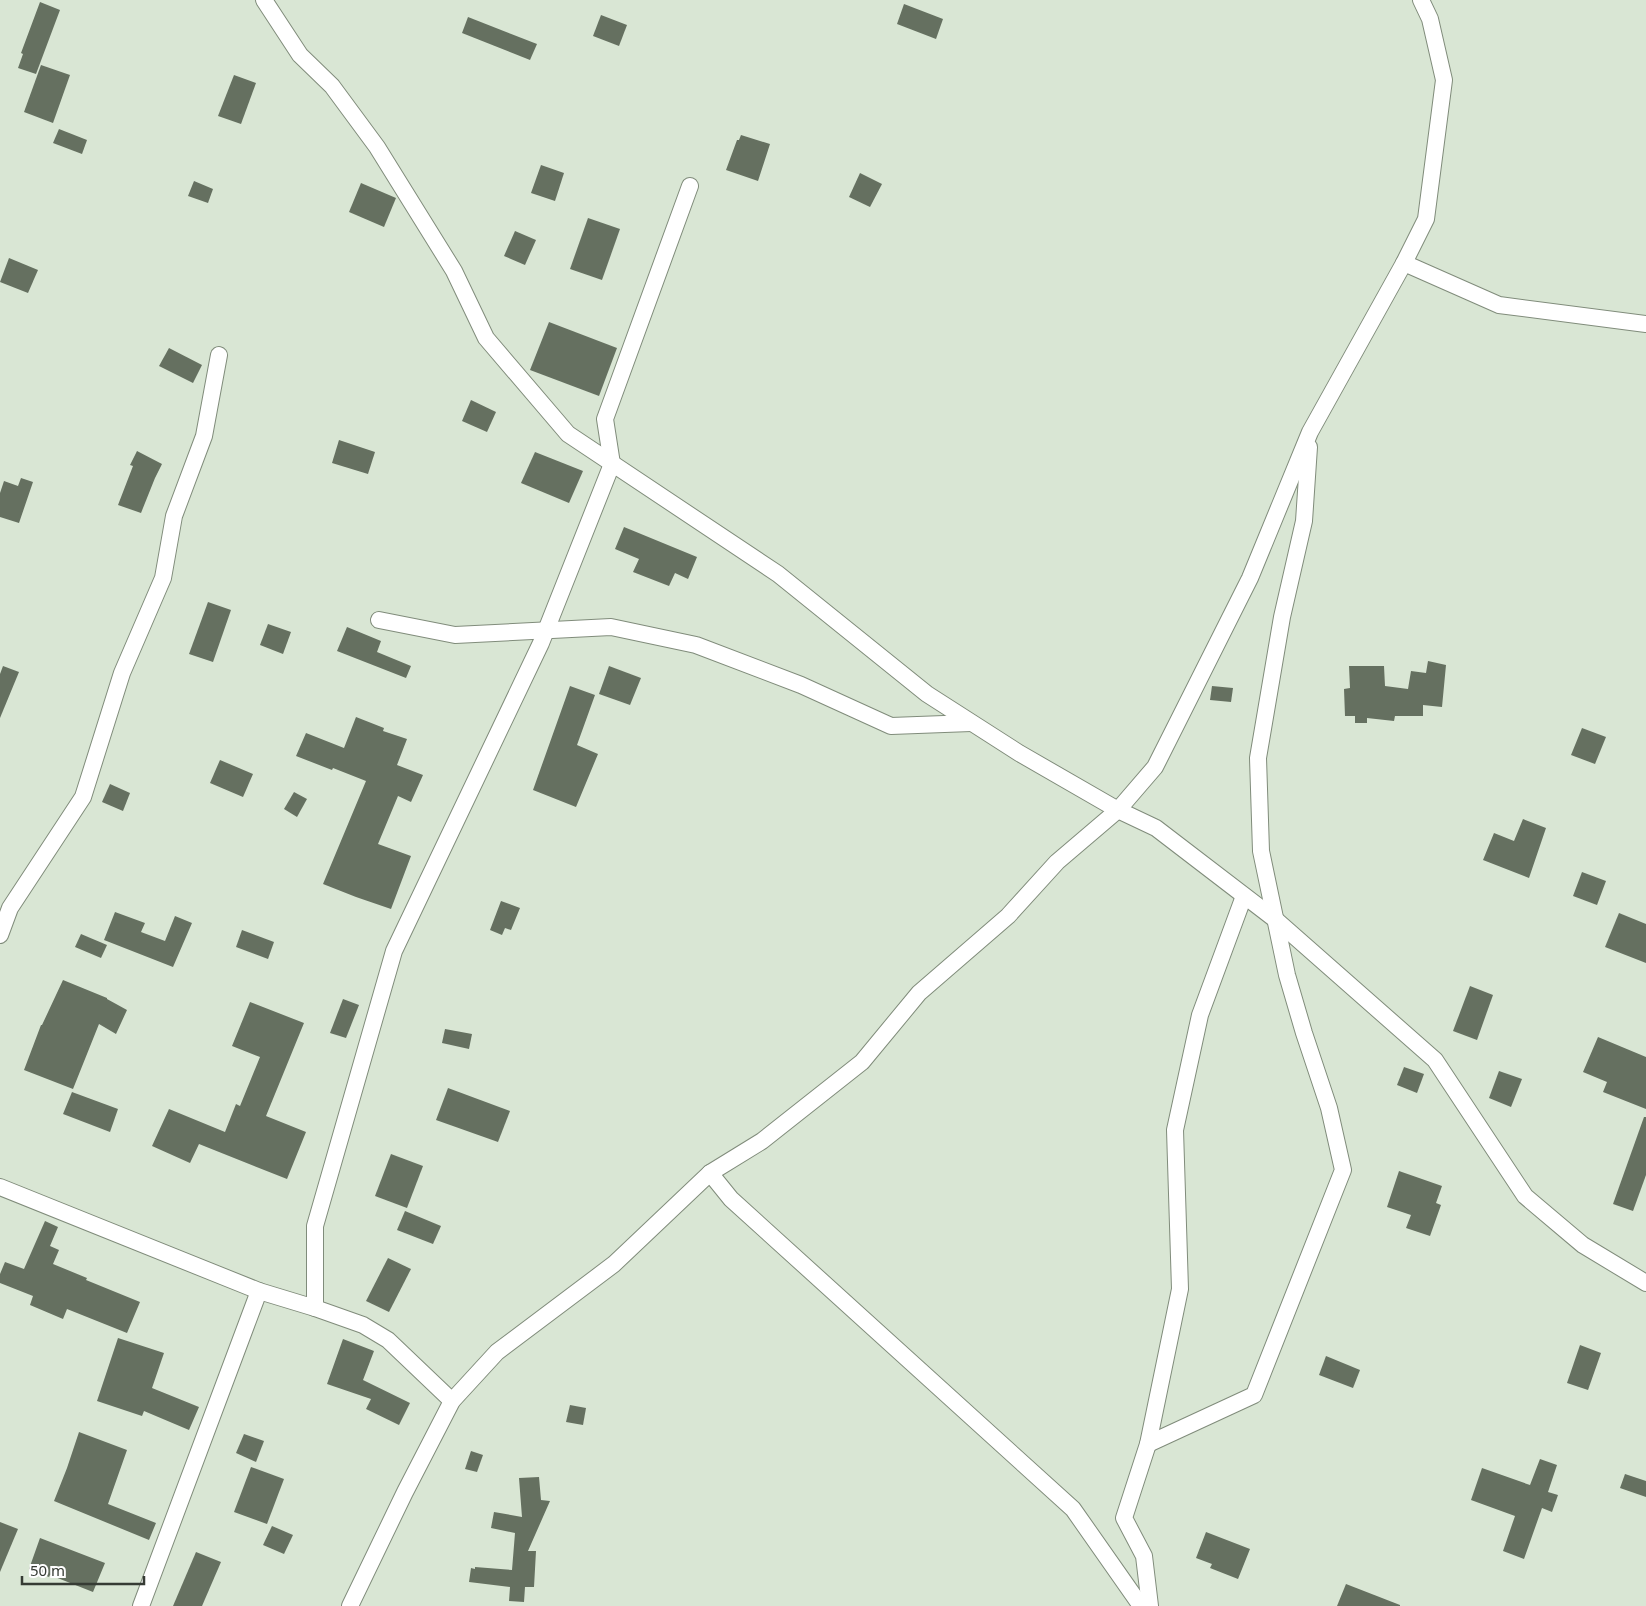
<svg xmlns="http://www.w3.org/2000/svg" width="1646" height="1606" font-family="'Noto Sans',sans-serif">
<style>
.building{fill:#657060}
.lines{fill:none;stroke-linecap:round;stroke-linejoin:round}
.minor-casing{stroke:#808c7b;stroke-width:18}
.minor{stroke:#fff;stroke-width:16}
</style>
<rect width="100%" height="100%" fill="#d9e6d4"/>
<!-- building -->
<g class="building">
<polygon points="40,2 60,10 36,74 18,68 23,54 21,53"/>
<polygon points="904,4 943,19 936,39 897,24"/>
<polygon points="601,15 627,25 619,46 593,36"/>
<polygon points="468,17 537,44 530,60 462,33"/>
<polygon points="41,65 70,75 53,123 24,112"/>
<polygon points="234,75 256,83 241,124 218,116"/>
<polygon points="59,129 87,140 82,154 53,143"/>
<polygon points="741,135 770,144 758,181 726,170 737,140 739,140"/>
<polygon points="541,165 564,173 555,201 531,193"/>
<polygon points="860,173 882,184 870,207 849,197"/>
<polygon points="194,181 213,189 208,203 188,196"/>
<polygon points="361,183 396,198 384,227 349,212"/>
<polygon points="588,218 620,229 602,280 570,269"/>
<polygon points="515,231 536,240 525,265 504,256"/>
<polygon points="9,258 38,270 28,293 0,282"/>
<polygon points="549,322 617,348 599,396 530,370"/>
<polygon points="169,348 202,365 193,383 159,366"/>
<polygon points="471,400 496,412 487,432 462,421"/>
<polygon points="339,440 375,452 368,474 332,463"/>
<polygon points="137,451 162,464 155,478 141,513 118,505 133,466 130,465"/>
<polygon points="535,452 583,471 569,503 521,483"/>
<polygon points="21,478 33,482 19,523 0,517 0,493 4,481 18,486"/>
<polygon points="624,527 697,557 688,579 675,573 669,586 633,572 639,559 615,549"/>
<polygon points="208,602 231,610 213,662 189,654"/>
<polygon points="268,624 291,632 283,654 260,645"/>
<polygon points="347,627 381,641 377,652 411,666 406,678 337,651"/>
<polygon points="1428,661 1446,665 1442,707 1423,705 1423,716 1395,716 1394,721 1367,718 1367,723 1355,723 1355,716 1345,716 1344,689 1350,688 1349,666 1384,666 1385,686 1408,689 1411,671 1426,673"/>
<polygon points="3,666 19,672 0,718 0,674"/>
<polygon points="609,666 641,678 630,705 599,694"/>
<polygon points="570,686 595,695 577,745 598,754 576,807 533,790"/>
<polygon points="1212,686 1233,688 1231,702 1210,700"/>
<polygon points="356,717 384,728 383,731 407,739 397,765 423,775 411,802 398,796 378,844 411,856 391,909 356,897 323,884 366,781 333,768 332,770 296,756 306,733 344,748"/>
<polygon points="1582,728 1606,737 1595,764 1571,755"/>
<polygon points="220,760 253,774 243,797 210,783"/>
<polygon points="110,784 130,793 123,811 102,802"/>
<polygon points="294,792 307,799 297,817 284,809"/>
<polygon points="1523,819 1546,828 1529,878 1483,860 1494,833 1514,841"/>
<polygon points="1582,872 1606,881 1597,905 1573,896"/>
<polygon points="501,901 520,908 511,930 505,928 502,935 490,930"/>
<polygon points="115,912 145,923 141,932 165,941 175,916 192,923 173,967 104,940"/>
<polygon points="1619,913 1646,924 1646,963 1605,947"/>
<polygon points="242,930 274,942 268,959 236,947"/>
<polygon points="81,934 107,945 101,958 75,947"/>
<polygon points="63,980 107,998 107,999 127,1010 116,1034 99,1024 73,1089 24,1070 41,1025 42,1025"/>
<polygon points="1470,986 1493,995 1477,1040 1453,1031"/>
<polygon points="343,999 359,1005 346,1038 330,1033"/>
<polygon points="250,1002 304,1023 266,1116 306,1132 287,1179 199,1144 190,1163 152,1146 169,1109 225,1132 236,1104 240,1106 260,1057 232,1046"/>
<polygon points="445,1029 472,1034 469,1049 442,1043"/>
<polygon points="1598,1037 1646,1057 1646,1109 1603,1092 1607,1082 1583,1072"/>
<polygon points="1404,1067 1424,1074 1417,1093 1397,1085"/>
<polygon points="1499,1071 1522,1079 1511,1107 1489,1098"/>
<polygon points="448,1088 510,1111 498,1142 436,1120"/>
<polygon points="72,1092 118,1109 110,1132 63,1114"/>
<polygon points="1644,1117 1646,1117 1646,1175 1633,1211 1613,1204"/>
<polygon points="391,1154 423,1166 407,1208 375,1196"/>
<polygon points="1399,1171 1442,1186 1436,1203 1441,1205 1430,1236 1406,1228 1411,1215 1387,1207"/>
<polygon points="405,1211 441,1226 433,1244 397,1230"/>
<polygon points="45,1221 58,1227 50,1246 59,1250 53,1264 87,1278 86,1280 140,1302 127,1333 67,1309 63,1319 30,1305 33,1296 0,1283 0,1274 5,1262 24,1269"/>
<polygon points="388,1258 411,1269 389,1312 366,1301"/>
<polygon points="118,1338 164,1353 152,1388 199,1407 189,1430 144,1411 142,1416 97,1401"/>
<polygon points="343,1339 374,1351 363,1380 410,1403 399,1425 366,1409 371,1399 327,1384"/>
<polygon points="1580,1345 1601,1353 1588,1390 1567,1383"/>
<polygon points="1326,1356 1360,1370 1353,1388 1319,1375"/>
<polygon points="570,1405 586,1408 583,1425 566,1422"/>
<polygon points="79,1432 127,1450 108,1504 156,1523 149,1540 54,1501 67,1468"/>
<polygon points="244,1434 264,1441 256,1462 236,1453"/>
<polygon points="471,1451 483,1455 477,1472 465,1469"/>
<polygon points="1540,1459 1557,1465 1548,1492 1558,1495 1552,1512 1542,1508 1524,1559 1503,1551 1515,1516 1471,1500 1482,1468 1530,1485"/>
<polygon points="251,1467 284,1479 267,1524 234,1512"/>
<polygon points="1625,1474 1646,1481 1646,1497 1620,1488"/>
<polygon points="539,1477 541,1500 550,1501 528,1551 536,1551 534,1587 525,1587 524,1602 509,1601 510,1587 469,1582 471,1568 475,1569 475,1567 512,1570 515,1533 491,1528 494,1512 522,1517 519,1478"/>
<polygon points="0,1522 18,1529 0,1572"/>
<polygon points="272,1526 293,1535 284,1554 263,1545"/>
<polygon points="1206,1532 1250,1549 1238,1579 1210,1568 1212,1564 1196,1558"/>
<polygon points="40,1538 105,1563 93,1592 50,1575 49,1577 29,1569"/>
<polygon points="196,1552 221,1562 202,1606 173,1606"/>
<polygon points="1346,1584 1400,1605 1400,1606 1337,1606"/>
</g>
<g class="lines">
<defs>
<g id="minor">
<polyline points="264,0 300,55 332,86 377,147 454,271 486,338 568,434 778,574 927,694 1019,753 1118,810 1156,828 1276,920 1435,1060 1525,1196 1583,1245 1646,1283"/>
<polyline points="1404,263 1499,305 1646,324"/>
<polyline points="379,620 455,635 611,627 696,645 801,685 891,726 971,723"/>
<polyline points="0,935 10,908 83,797 122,673 163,578 174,516 204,436 219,355"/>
<polyline points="710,1173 731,1199 1073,1509 1141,1606"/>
<polyline points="0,1187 259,1291 315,1308"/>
<polyline points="452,1401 388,1340 363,1325 315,1308 315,1226 394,951 541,643 612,464 605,419 690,186"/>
<polyline points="1148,1444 1254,1395 1343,1170 1329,1108 1304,1033 1287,975 1261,851 1258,758 1282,617 1304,521 1309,447"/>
<polyline points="141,1606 259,1291"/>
<polyline points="350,1606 405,1492 452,1401 497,1352 614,1264 710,1173 762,1141 862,1062 919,993 1008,916 1057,862 1118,810 1155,767 1250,578 1310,432 1404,263 1426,219 1444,80 1430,19 1421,0"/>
<polyline points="1150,1606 1144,1556 1124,1518 1148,1444 1180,1289 1175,1130 1200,1015 1244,896"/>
</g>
</defs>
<!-- minor casing -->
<use href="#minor" class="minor-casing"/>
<!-- minor -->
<use href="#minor" class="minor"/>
</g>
<!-- scale -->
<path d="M22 1576v8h122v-8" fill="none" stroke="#363b34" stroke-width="2.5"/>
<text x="30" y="1576" font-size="15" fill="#363b34" stroke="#ffffff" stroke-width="4" paint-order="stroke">50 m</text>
</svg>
